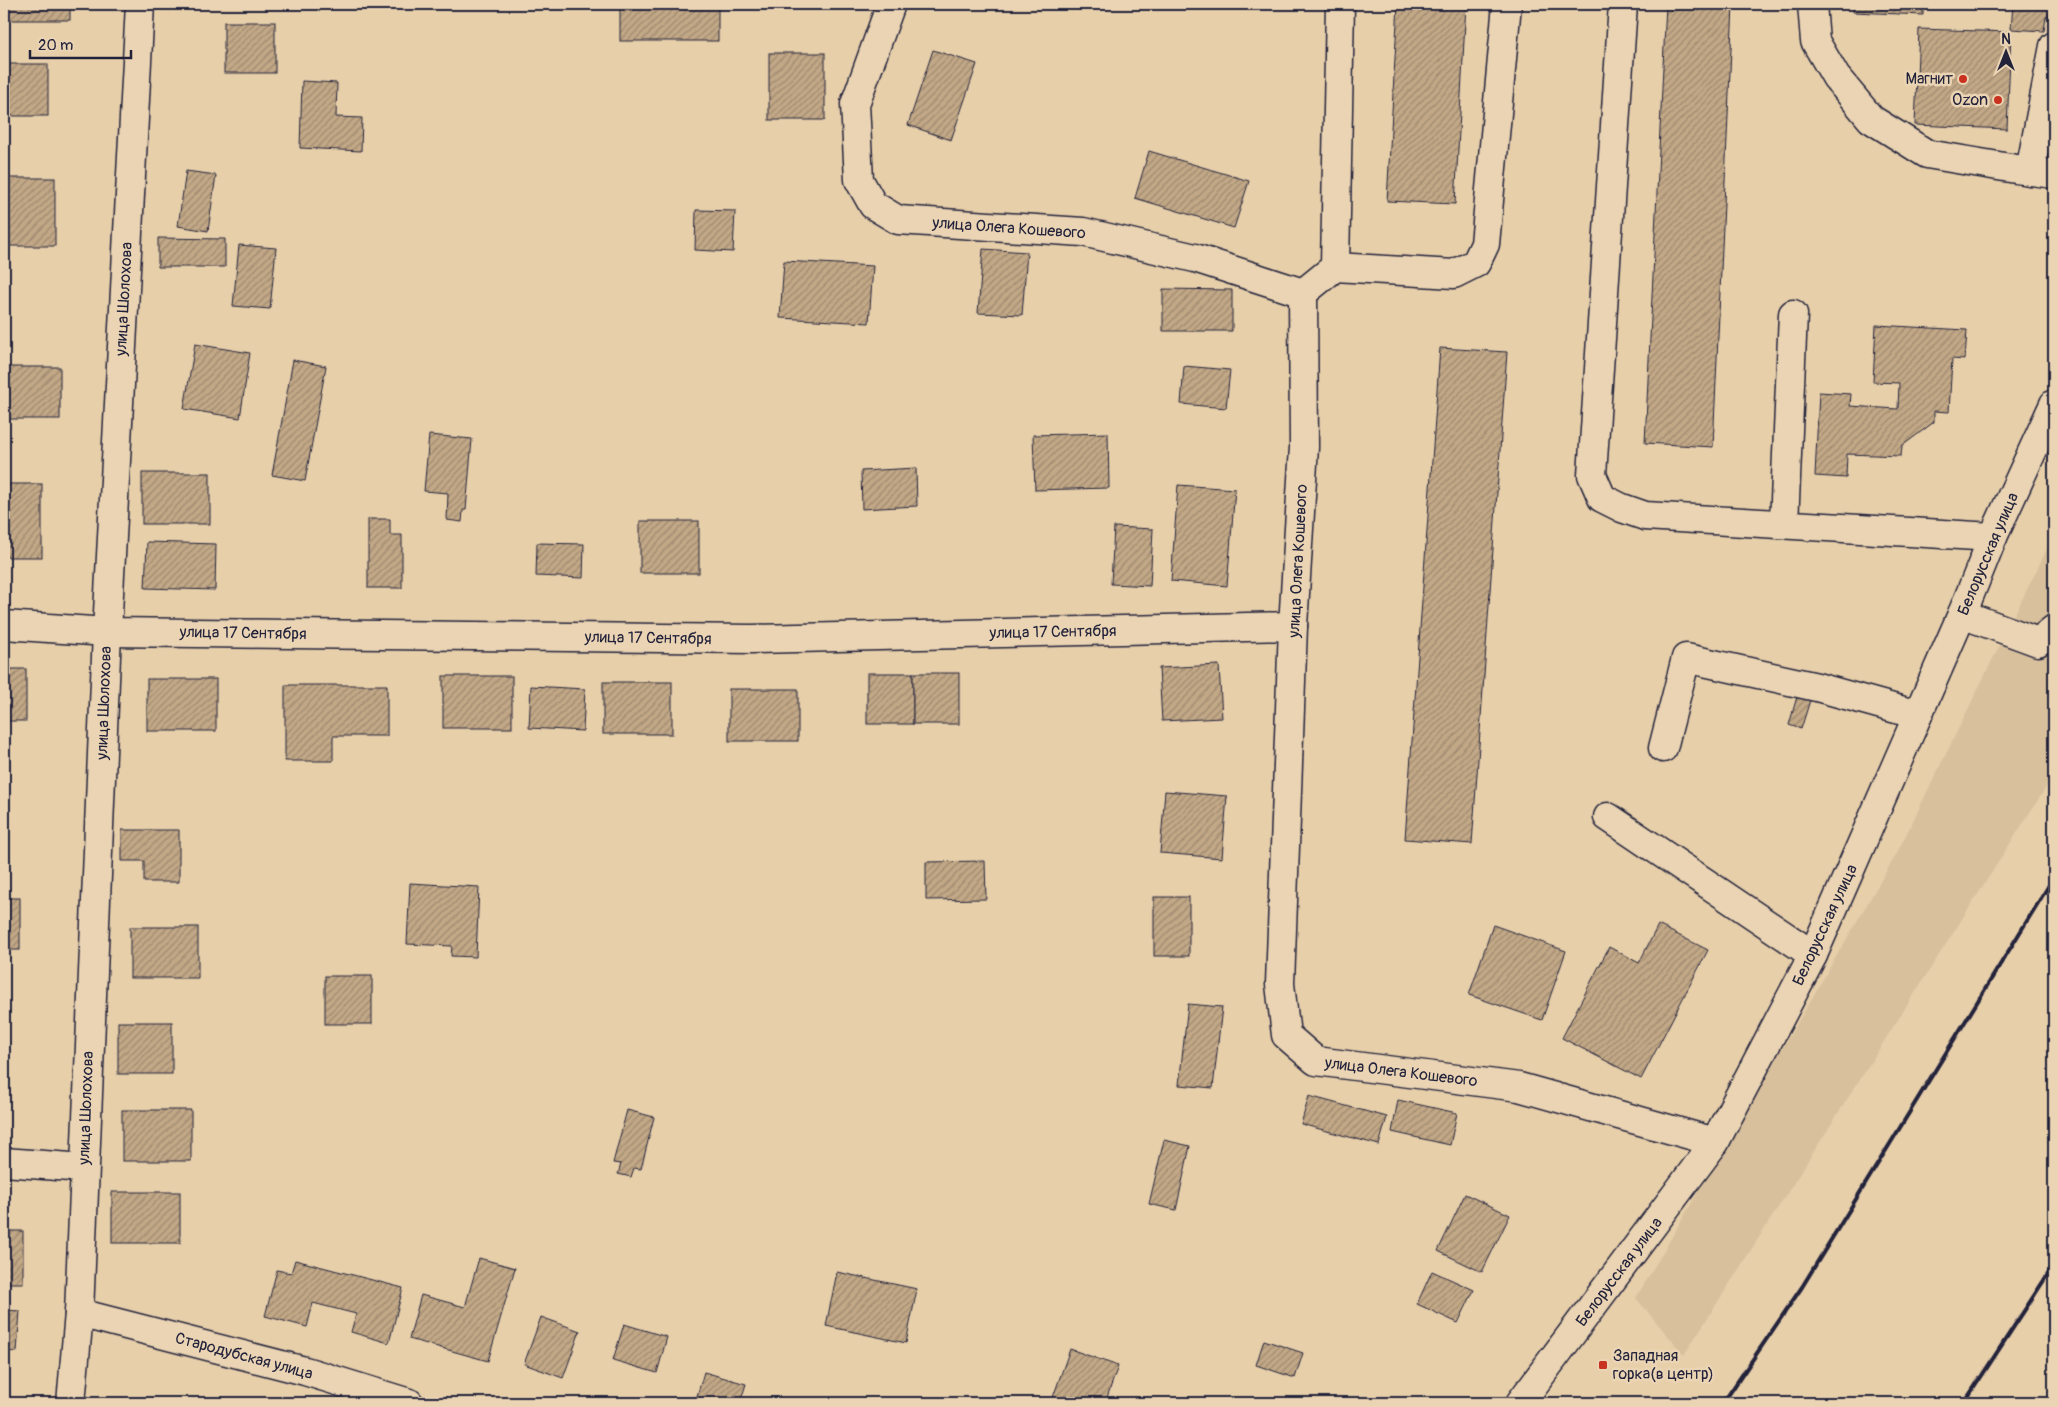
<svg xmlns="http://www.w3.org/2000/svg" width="2058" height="1407" font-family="Pangolin,sans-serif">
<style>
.built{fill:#d8c09d}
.building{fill:url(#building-hatch);stroke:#22223b}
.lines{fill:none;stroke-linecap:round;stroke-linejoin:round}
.minor-casing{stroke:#22223b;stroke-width:31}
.major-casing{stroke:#22223b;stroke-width:31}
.minor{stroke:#ead4b3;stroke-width:28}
.major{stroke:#ead4b3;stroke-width:28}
.rail{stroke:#22223b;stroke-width:4}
.poi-dot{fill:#c8321e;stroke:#ead4b3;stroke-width:2}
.labels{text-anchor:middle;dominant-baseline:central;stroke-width:5;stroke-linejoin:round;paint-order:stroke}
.poi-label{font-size:16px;fill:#22223b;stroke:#ead4b3;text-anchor:end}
.street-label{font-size:16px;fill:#22223b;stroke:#ead4b3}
</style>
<defs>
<pattern id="building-hatch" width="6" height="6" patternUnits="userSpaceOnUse" patternTransform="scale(1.25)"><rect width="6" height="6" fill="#c2a886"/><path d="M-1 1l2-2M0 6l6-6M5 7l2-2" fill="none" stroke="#9d886f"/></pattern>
</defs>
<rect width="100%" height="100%" fill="#e7cfaa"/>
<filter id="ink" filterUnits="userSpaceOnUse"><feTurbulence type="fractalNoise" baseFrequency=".02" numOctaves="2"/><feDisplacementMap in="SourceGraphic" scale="10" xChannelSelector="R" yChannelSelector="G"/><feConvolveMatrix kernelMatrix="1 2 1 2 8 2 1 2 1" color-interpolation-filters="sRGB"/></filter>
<g filter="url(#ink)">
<!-- built -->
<polygon class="built" points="2054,535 2054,771 2045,789 1684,1355 1636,1298 1897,853"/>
<!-- building -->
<g class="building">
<rect x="4" y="4" width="66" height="16"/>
<rect x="620" y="4" width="98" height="37"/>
<polygon points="1398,4 1466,4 1455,204 1387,201"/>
<polygon points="1666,4 1733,5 1713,447 1645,443"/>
<polygon points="1853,4 1923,4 1923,15 1853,12"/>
<polygon points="2013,4 2054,4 2048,16 2046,17 2044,31 2011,29"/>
<rect x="224" y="22" width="51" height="51"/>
<polygon points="1919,29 2011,32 2007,129 1915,125"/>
<polygon points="933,50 977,64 951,140 908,125"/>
<rect x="769" y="53" width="56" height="67"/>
<rect x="4" y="64" width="44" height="52"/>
<polygon points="302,81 337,83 336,117 362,118 361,151 300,148"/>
<polygon points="1149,151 1249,181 1234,228 1135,198"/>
<polygon points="186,171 216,175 208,231 178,226"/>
<rect x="9" y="178" width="46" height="68"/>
<polygon points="696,210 735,211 733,252 695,250"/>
<polygon points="158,238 225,239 225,267 158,267"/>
<polygon points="239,245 276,248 270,309 233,306"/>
<polygon points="983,249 1027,252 1022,315 978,313"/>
<polygon points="784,261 873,266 869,323 780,318"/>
<polygon points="1163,289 1232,290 1232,331 1163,331"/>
<polygon points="1876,325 1967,330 1965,360 1952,359 1949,412 1934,411 1934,422 1902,446 1901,456 1847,454 1846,478 1815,476 1819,392 1851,394 1850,406 1898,409 1899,383 1873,382"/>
<polygon points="195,344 250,353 240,418 184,409"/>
<polygon points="1440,348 1507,352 1472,844 1405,839"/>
<polygon points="293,360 326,366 305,481 272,475"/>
<polygon points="1184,366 1230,370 1226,408 1181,404"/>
<rect x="4" y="367" width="56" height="52"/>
<polygon points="1108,433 1109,488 1035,490 1033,435"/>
<polygon points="429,435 472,439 466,510 463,510 462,522 447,520 448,493 424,491"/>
<polygon points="916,468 917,506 862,509 861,471"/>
<rect x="142" y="473" width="68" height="51"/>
<rect x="4" y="484" width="38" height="73"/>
<polygon points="1178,485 1235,489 1227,586 1171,581"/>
<polygon points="368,519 390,519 390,535 402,535 402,588 368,588"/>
<rect x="640" y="521" width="59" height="52"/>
<polygon points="1114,527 1153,529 1150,586 1111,584"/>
<polygon points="147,542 216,544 215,590 145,588"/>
<polygon points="537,543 584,544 583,578 536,576"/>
<polygon points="1219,665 1222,718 1162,721 1159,668"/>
<rect x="4" y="669" width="22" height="52"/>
<rect x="867" y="673" width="46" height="51"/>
<rect x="913" y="673" width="46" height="51"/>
<rect x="443" y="676" width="69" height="52"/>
<rect x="147" y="679" width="69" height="52"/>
<rect x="603" y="682" width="69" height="52"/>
<polygon points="285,685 387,685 387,736 333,736 333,761 285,761"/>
<polygon points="531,686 585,689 583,731 529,728"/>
<rect x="729" y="689" width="69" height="52"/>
<polygon points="1798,693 1811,697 1801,729 1789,725"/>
<polygon points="1165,791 1227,796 1222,858 1160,853"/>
<polygon points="122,830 179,830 179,882 144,882 144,861 122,861"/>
<polygon points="985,861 986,899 926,900 926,862"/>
<polygon points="410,883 479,887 476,957 451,956 452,946 407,944"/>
<rect x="1154" y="897" width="35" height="59"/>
<rect x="4" y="898" width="16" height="52"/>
<polygon points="1493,925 1566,951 1542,1020 1469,995"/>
<polygon points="1658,925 1708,950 1641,1079 1562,1038 1609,947 1639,963"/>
<rect x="130" y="927" width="68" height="51"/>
<rect x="325" y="976" width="47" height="48"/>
<polygon points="1188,1004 1222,1007 1213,1088 1179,1085"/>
<rect x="118" y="1022" width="54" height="52"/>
<rect x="4" y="1041" width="3" height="51"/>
<polygon points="1309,1096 1387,1117 1379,1145 1301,1124"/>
<polygon points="1398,1100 1457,1113 1450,1145 1392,1132"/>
<rect x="122" y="1110" width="69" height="51"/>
<polygon points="627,1110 654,1117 641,1169 634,1168 631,1177 618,1174 621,1164 613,1163"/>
<polygon points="1164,1140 1190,1146 1176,1210 1149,1204"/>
<rect x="112" y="1192" width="68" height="51"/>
<polygon points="1465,1194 1510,1215 1482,1272 1438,1251"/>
<rect x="4" y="1231" width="19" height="52"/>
<polygon points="479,1258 515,1268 488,1361 409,1339 421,1295 465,1307"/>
<polygon points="295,1260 403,1288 389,1343 351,1332 356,1314 313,1303 307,1327 265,1316 277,1270 291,1273"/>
<polygon points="1432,1271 1474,1290 1458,1323 1417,1304"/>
<polygon points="837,1272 917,1289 906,1343 826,1326"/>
<polygon points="4,1310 20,1311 17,1352 4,1351"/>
<polygon points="541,1317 580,1331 563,1378 524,1364"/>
<polygon points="624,1324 667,1337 657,1373 613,1360"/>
<polygon points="1264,1340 1303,1353 1295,1378 1256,1365"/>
<polygon points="1070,1349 1118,1366 1105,1403 1051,1403"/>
<polygon points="704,1372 746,1384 740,1403 695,1403"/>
</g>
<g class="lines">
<defs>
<g id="minor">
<polyline points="891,4 855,104 859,180 873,205 898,220 1083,232 1195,258 1303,293"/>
<polyline points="1623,4 1592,475 1602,498 1622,508 1645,516 1993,537"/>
<polyline points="1812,4 1815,41 1836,77 1871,119 1927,154 2016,169 2054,174"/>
<polyline points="2030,171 2054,46"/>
<polyline points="1335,267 1454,274 1476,263 1485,244 1507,4"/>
<polyline points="1303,293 1304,447 1293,626 1280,984 1286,1035 1316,1061 1519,1087 1715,1142"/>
<polyline points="1303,293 1335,267 1340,4"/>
<polyline points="1784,524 1793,314"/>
<polyline points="1962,614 2038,642 2054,629"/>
<polyline points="4,625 107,632 752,639 1293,626"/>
<polyline points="1663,748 1686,658 1817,687 1918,715"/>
<polyline points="1608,817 1813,955"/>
<polyline points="4,1162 84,1168"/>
<polyline points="79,1313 305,1371 409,1403"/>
<polyline points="71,1403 79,1313 107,632 140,4"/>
</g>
<polyline id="major" points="1520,1403 1715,1142 1813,955 1962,614 1993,537 2054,404"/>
</defs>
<!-- minor casing -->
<use href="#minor" class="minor-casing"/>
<!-- major casing -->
<use href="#major" class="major-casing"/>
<!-- minor -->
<use href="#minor" class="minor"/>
<!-- major -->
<use href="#major" class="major"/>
<!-- rail -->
<g class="rail">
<polyline points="1723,1403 1802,1287 2054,877"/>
<polyline points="1964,1403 2054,1265"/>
</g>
</g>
</g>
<!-- markers -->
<g class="poi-dot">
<circle cx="1963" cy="79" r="5"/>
<circle cx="1998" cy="100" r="5"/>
<rect x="1598" y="1360" width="10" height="10" rx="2.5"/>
</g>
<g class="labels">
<!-- poi labels -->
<g class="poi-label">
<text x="1953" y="79">Магнит</text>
<text x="1988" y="100">Ozon</text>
<text x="1613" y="1356" text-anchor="start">Западная<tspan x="1613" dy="18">горка(в центр)</tspan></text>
</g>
<!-- street labels -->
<g class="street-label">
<text transform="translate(1009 228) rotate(4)">улица Олега Кошевого</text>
<text transform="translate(124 299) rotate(-87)">улица Шолохова</text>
<text transform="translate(1988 554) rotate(-67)">Белорусская улица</text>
<text transform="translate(1298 561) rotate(-87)">улица Олега Кошевого</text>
<text transform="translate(1053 632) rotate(-1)">улица 17 Сентября</text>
<text transform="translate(243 633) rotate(1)">улица 17 Сентября</text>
<text transform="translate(648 638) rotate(1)">улица 17 Сентября</text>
<text transform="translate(104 703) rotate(-88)">улица Шолохова</text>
<text transform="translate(1825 925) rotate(-65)">Белорусская улица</text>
<text transform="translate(1401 1072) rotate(7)">улица Олега Кошевого</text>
<text transform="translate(86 1108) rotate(-88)">улица Шолохова</text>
<text transform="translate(1619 1272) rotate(-53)">Белорусская улица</text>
<text transform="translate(244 1356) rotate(15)">Стародубская улица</text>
</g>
</g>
<!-- margin -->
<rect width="2058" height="1407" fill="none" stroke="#ead4b3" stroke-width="20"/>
<rect x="10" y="10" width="2038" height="1387" fill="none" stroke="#22223b" stroke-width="2" filter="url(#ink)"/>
<!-- north arrow -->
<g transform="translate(2006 52)" stroke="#ead4b3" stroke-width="4" paint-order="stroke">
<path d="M0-4L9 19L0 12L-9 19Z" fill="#22223b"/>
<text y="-8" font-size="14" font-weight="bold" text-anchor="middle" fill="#22223b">N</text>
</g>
<!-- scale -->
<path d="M30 50v8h101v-8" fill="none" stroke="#22223b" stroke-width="2.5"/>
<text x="38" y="50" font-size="15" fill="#22223b" stroke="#ead4b3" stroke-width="4" paint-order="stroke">20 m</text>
</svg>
